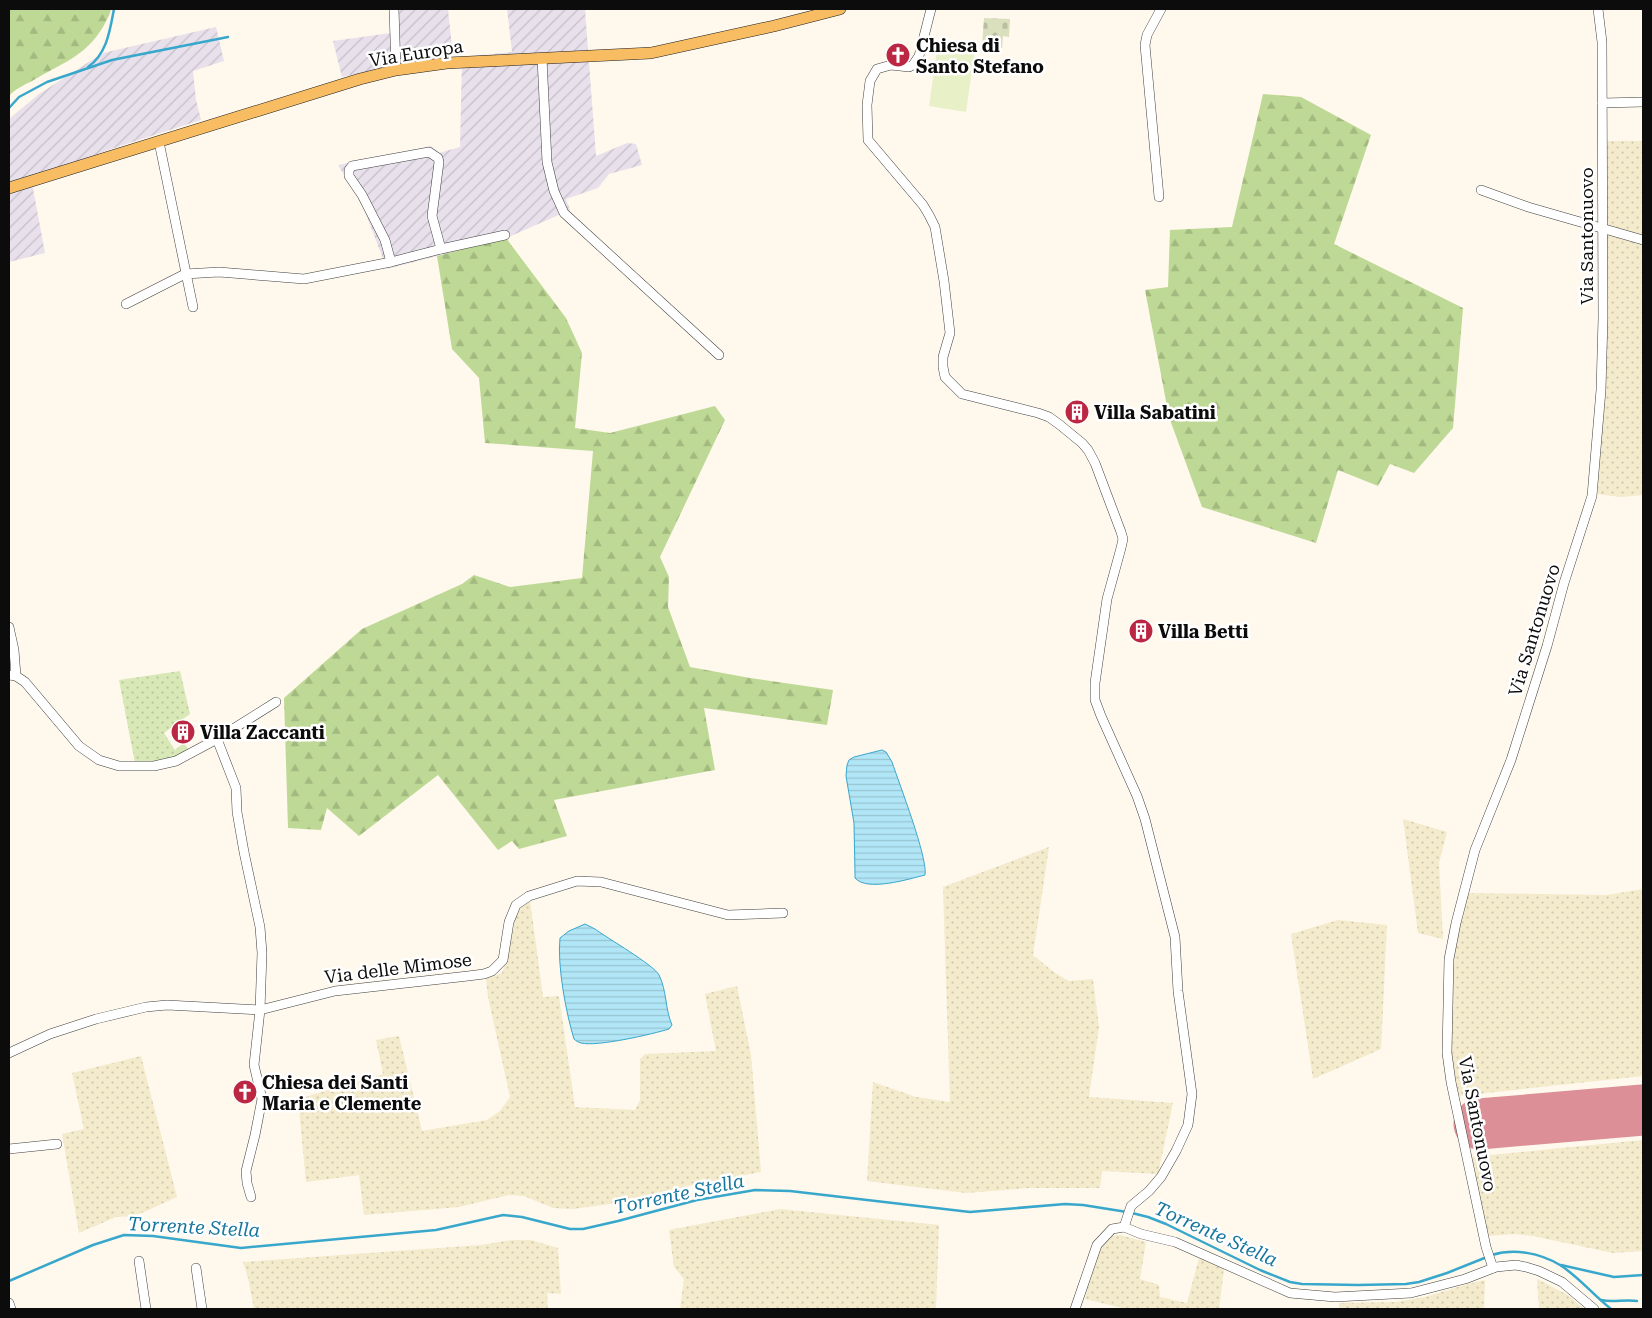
<svg xmlns="http://www.w3.org/2000/svg" width="1652" height="1318" font-family="'Roboto Serif',serif">
<style>
.industrial{fill:url(#industrial-furrows)}
.farmland{fill:url(#farmland-dots)}
.forest{fill:url(#forest-firs)}
.cemetery{fill:url(#cemetery-stones)}
.garden{fill:url(#garden-dots)}
.pitch{fill:#e8f0c8}
.water{fill:url(#water-rules);stroke:#38a7cc}
.lines{fill:none;stroke-linecap:round;stroke-linejoin:round}
.stream{stroke:#38a7cc;stroke-width:2.5}
.runway{stroke:#dd8f98;stroke-width:51}
.minor-casing{stroke:#3f3f3f;stroke-width:10}
.major-casing{stroke:#1d1d1d;stroke-width:12}
.minor{stroke:#fff;stroke-width:9}
.major{stroke:#f8bd63;stroke-width:11}
.labels{text-anchor:middle;dominant-baseline:central;stroke-width:5;stroke-linejoin:round;paint-order:stroke}
.poi-label{font-size:18px;font-weight:bold;fill:#0c0c0c;stroke:#fff;text-anchor:start}
.street-label{font-size:18px;fill:#0c0c0c;stroke:#fff}
.water-label{font-size:19px;font-style:italic;fill:#17769d;stroke:#fff}
</style>
<defs>
<pattern id="industrial-furrows" width="10" height="10" patternUnits="userSpaceOnUse" patternTransform="scale(1.25)"><rect width="10" height="10" fill="#e8e0eb"/><path d="M-1 1l2-2M0 10L10 0M9 11l2-2" fill="none" stroke="#c6bfc8"/></pattern>
<pattern id="farmland-dots" width="8" height="8" patternUnits="userSpaceOnUse" patternTransform="scale(1.25)"><rect width="8" height="8" fill="#f4ebcc"/><path d="M2 2h.1M6 6h.1" fill="none" stroke="#d0c8ae" stroke-width="1.8" stroke-linecap="round"/></pattern>
<pattern id="forest-firs" width="22" height="20" patternUnits="userSpaceOnUse" patternTransform="scale(1.25)"><rect width="22" height="20" fill="#bed995"/><path d="M5 1l3.5 6h-7zM16 11l3.5 6h-7z" fill="#a2b97f"/></pattern>
<pattern id="cemetery-stones" width="16" height="16" patternUnits="userSpaceOnUse" patternTransform="scale(1.25)"><rect width="16" height="16" fill="#dae0be"/><path d="M2 7V4a2 2 0 0 1 4 0v3zM10 15v-3a2 2 0 0 1 4 0v3z" fill="#babfa2"/></pattern>
<pattern id="garden-dots" width="8" height="8" patternUnits="userSpaceOnUse" patternTransform="scale(1.25)"><rect width="8" height="8" fill="#d8e8b6"/><path d="M2 2h.1M6 6h.1" fill="none" stroke="#b8c69b" stroke-width="1.8" stroke-linecap="round"/></pattern>
<pattern id="water-rules" width="6" height="5" patternUnits="userSpaceOnUse" patternTransform="scale(1.25)"><rect width="6" height="5" fill="#b1e6f6"/><path d="M0 2.5h6" fill="none" stroke="#97c4d2"/></pattern>
</defs>
<rect width="100%" height="100%" fill="#fff8ec"/>
<!-- industrial -->
<g class="industrial">
<polygon points="389,9 455,9 448,10 453,56 392,66 342,77 333,41 391,33"/>
<polygon points="507,9 585,9 596,156 627,143 636,144 642,165 609,174 598,188 566,199 570,210 506,238 387,269 362,204 338,165 431,146 439,153 460,147 462,57 512,52"/>
<polygon points="216,27 224,61 193,71 196,100 201,120 117,147 31,178 45,253 9,262 10,118 39,94 103,53"/>
</g>
<!-- farmland -->
<g class="farmland">
<polygon points="1605,141 1643,141 1643,495 1620,497 1598,494 1599,441 1605,392 1606,371"/>
<polygon points="1403,819 1447,832 1439,863 1443,939 1418,933"/>
<polygon points="1049,847 1033,955 1055,973 1069,981 1093,979 1099,1027 1089,1097 1173,1103 1158,1174 1102,1171 1100,1188 1030,1188 966,1193 867,1181 873,1082 916,1097 950,1102 943,887"/>
<polygon points="1643,889 1643,1076 1458,1096 1451,1065 1452,958 1467,893 1607,895"/>
<polygon points="530,900 543,997 559,996 575,1107 635,1110 640,1100 640,1059 645,1054 716,1051 705,994 737,986 751,1055 761,1172 697,1184 610,1204 573,1209 553,1208 524,1196 509,1195 459,1207 364,1215 359,1175 306,1182 298,1099 383,1074 376,1040 399,1036 422,1131 487,1120 500,1111 510,1097 488,997 486,979 502,973 508,956 515,920 522,905"/>
<polygon points="1338,920 1387,925 1381,1049 1313,1079 1291,934"/>
<polygon points="141,1056 177,1197 135,1216 116,1217 79,1233 62,1134 84,1129 72,1073"/>
<polygon points="1643,1140 1643,1251 1613,1253 1533,1236 1515,1234 1487,1236 1470,1157"/>
<polygon points="780,1209 939,1225 936,1309 680,1309 684,1279 674,1267 669,1230"/>
<polygon points="1120,1235 1146,1242 1140,1279 1159,1285 1160,1297 1187,1303 1199,1258 1224,1269 1219,1309 1126,1309 1085,1299 1092,1267 1102,1245 1110,1236"/>
<polygon points="512,1240 531,1240 558,1248 561,1294 547,1293 548,1309 254,1309 248,1278 243,1262 481,1245"/>
<polygon points="1537,1279 1568,1295 1584,1309 1528,1309 1539,1308"/>
<polygon points="1485,1280 1484,1309 1339,1309 1339,1303 1396,1302 1425,1297 1471,1283"/>
</g>
<!-- forest -->
<g class="forest">
<path d="M9 9H111C110 15 106 21 103 27 85 57 60 64 32 81 24 85 15 89 9 96Z"/>
<polygon points="1263,94 1301,97 1371,135 1334,244 1463,308 1453,428 1414,473 1390,464 1378,486 1338,470 1316,543 1202,507 1169,417 1145,290 1168,287 1170,230 1232,227"/>
<polygon points="506,238 566,318 582,353 575,428 610,433 715,406 725,420 660,557 669,577 668,607 690,667 750,678 833,690 827,725 704,708 715,770 554,800 567,836 519,849 512,841 498,850 438,775 359,836 327,808 321,830 288,828 284,698 362,629 462,584 474,575 510,587 582,578 593,451 485,443 479,378 452,349 437,256"/>
</g>
<!-- cemetery -->
<polygon class="cemetery" points="984,18 1010,19 1009,37 1003,36 1002,48 982,46"/>
<!-- garden -->
<polygon class="garden" points="180,671 190,714 164,733 175,750 184,743 189,751 165,762 135,763 119,680"/>
<!-- pitch -->
<polygon class="pitch" points="938,44 975,49 966,112 929,106"/>
<!-- water -->
<g class="water">
<path d="M882 750 886 752 892 762C899 783 928 858 925 875 909 879 867 892 855 878V873L854 823 846 776 847 765 849 760 854 757Z"/>
<path d="M585 924 595 929C607 938 654 965 659 975 667 991 665 1009 672 1025L669 1029C653 1034 597 1047 581 1043 578 1042 576 1041 574 1039 566 1013 557 965 560 938L569 931Z"/>
</g>
<g class="lines">
<!-- stream -->
<g class="stream">
<path d="M88 67C107 54 110 30 114 9"/>
<polyline points="9,108 19,97 47,82 112,60 228,37"/>
<polyline points="1132,1213 1148,1217 1166,1224 1260,1270 1290,1282 1302,1284 1358,1285 1406,1284 1419,1282 1447,1273 1487,1257"/>
<path d="M1492 1255C1514 1248 1540 1253 1560 1265 1579 1277 1593 1295 1611 1309"/>
<polyline points="1561,1265 1614,1277 1643,1275"/>
<polyline points="9,1281 93,1245 124,1235 153,1236 241,1248 436,1230 503,1215 522,1217 570,1229 583,1229 618,1221 697,1200 755,1190 790,1191 970,1212 1065,1204 1083,1205 1127,1212"/>
<path d="M1601 1300C1613 1303 1624 1299 1637 1301"/>
</g>
<!-- runway -->
<polyline class="runway" points="1479,1124 1643,1110"/>
<defs>
<g id="minor">
<polyline points="394,9 396,70"/>
<polyline points="931,9 919,56 913,65 909,67 891,65 877,69 870,81 867,105 868,140 923,205 929,215 935,227 944,281 950,333 943,357 943,367 945,377 962,394 1038,413 1049,417 1060,425 1082,443 1088,450 1095,463 1121,532 1123,539 1121,548 1107,599 1095,683 1095,700 1101,716 1137,796 1145,819 1175,937 1178,991 1192,1094 1188,1125 1176,1151 1161,1177 1149,1191 1131,1206 1124,1227"/>
<polyline points="542,58 547,162 554,191 564,213 719,355"/>
<polyline points="1602,103 1643,102"/>
<polyline points="159,142 193,307"/>
<polyline points="1481,190 1528,207 1643,240"/>
<polyline points="1159,197 1145,45 1147,35 1161,9"/>
<polyline points="441,249 505,235"/>
<polyline points="126,304 185,274 219,272 304,279 391,262 385,240 362,195 349,176 349,170 352,166 429,152 438,158 439,162 432,216 441,249 391,262"/>
<polyline points="9,627 14,650 16,676"/>
<polyline points="9,675 16,676 25,682 79,746 99,760 119,766 154,766 176,761 217,739 276,702"/>
<polyline points="9,1053 50,1034 96,1019 146,1007 167,1005 260,1010 262,953 260,927 244,852 237,812 236,788 217,739"/>
<polyline points="9,1149 57,1144"/>
<polyline points="251,1197 247,1183 246,1171 255,1135 262,1099 254,1065 260,1010 335,991 468,976 484,974 492,971 503,960 509,922 516,905 529,896 577,881 601,882 728,915 783,913"/>
<polyline points="139,1261 146,1309"/>
<polyline points="196,1268 202,1309"/>
<polyline points="1493,1268 1486,1247 1451,1082 1447,1053 1449,959 1456,923 1475,850 1511,760 1547,646 1564,583 1592,496 1601,390 1603,318 1602,42 1598,9"/>
<polyline points="9,1303 11,1309"/>
<polyline points="1075,1309 1097,1245 1112,1229 1124,1227 1141,1234 1175,1242 1290,1293 1335,1297 1411,1293 1465,1279 1496,1267 1516,1265 1526,1267 1539,1271 1562,1282 1594,1309"/>
</g>
<polyline id="major" points="9,188 360,79 396,70 447,63 651,53 774,26 840,9"/>
</defs>
<!-- minor casing -->
<use href="#minor" class="minor-casing"/>
<!-- major casing -->
<use href="#major" class="major-casing"/>
<!-- minor -->
<use href="#minor" class="minor"/>
<!-- major -->
<use href="#major" class="major"/>
</g>
<!-- icons -->
<defs>
<symbol id="church-disc" viewBox="-11 -11 22 22"><circle r="9.5" fill="#bb2643" stroke="#fff"/><path d="M-1.2-6h2.4v3.5h3.3v2.4h-3.3V6h-2.4V-.1h-3.3v-2.4h3.3Z" fill="#fff"/></symbol>
<symbol id="building-disc" viewBox="-11 -11 22 22"><circle r="9.5" fill="#bb2643" stroke="#fff"/><path d="M-4-6H4V6H1V3H-1V6H-4ZM-2.5-4.3h1.7v1.8h-1.7ZM.8-4.3h1.7v1.8H.8ZM-2.5-1h1.7V.8h-1.7ZM.8-1h1.7V.8H.8Z" fill="#fff"/></symbol>
</defs>
<g fill-rule="evenodd">
<use href="#church-disc" x="884" y="41" width="28" height="28"/>
<use href="#building-disc" x="1063" y="398" width="28" height="28"/>
<use href="#building-disc" x="1127" y="617" width="28" height="28"/>
<use href="#building-disc" x="169" y="718" width="28" height="28"/>
<use href="#church-disc" x="231" y="1078" width="28" height="28"/>
</g>
<g class="labels">
<!-- poi labels -->
<g class="poi-label">
<text x="916" y="45">Chiesa di<tspan x="916" dy="21">Santo Stefano</tspan></text>
<text x="1094" y="412">Villa Sabatini</text>
<text x="1158" y="631">Villa Betti</text>
<text x="200" y="732">Villa Zaccanti</text>
<text x="262" y="1082">Chiesa dei Santi<tspan x="262" dy="21">Maria e Clemente</tspan></text>
</g>
<!-- street labels -->
<g class="street-label">
<text transform="translate(416 53) rotate(-9)">Via Europa</text>
<text transform="translate(1586 236) rotate(-90)">Via Santonuovo</text>
<text transform="translate(1534 630) rotate(-73)">Via Santonuovo</text>
<text transform="translate(398 968) rotate(-7)">Via delle Mimose</text>
<text transform="translate(1478 1124) rotate(79)">Via Santonuovo</text>
</g>
<!-- water labels -->
<g class="water-label">
<text transform="translate(679 1194) rotate(-12)">Torrente Stella</text>
<text transform="translate(194 1227) rotate(3)">Torrente Stella</text>
<text transform="translate(1216 1234) rotate(24)">Torrente Stella</text>
</g>
</g>
<!-- border -->
<rect width="1652" height="1318" fill="none" stroke="#0c0c0c" stroke-width="20"/>
</svg>
